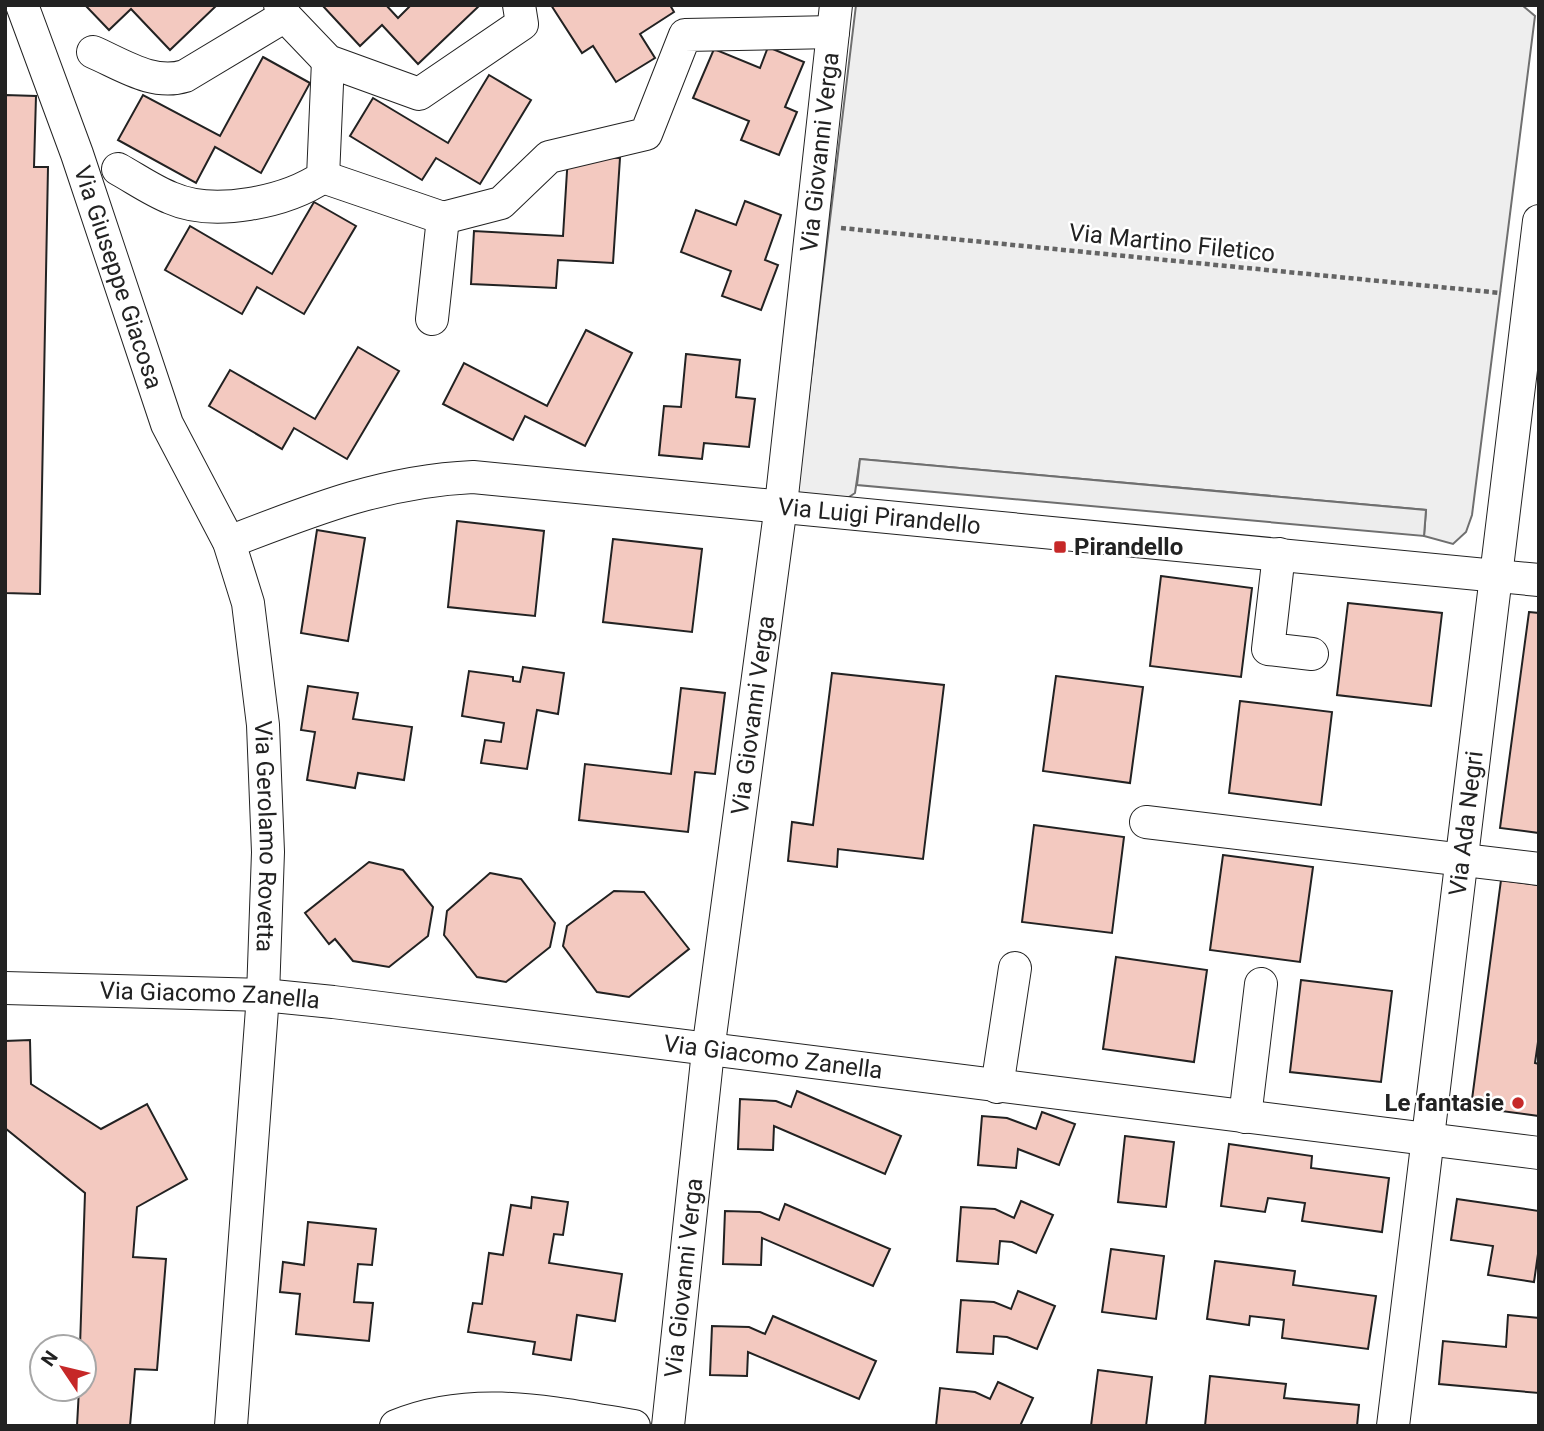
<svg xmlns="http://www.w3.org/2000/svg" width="1544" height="1431" font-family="Roboto,sans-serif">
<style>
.green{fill:#eee;stroke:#6f6f6f;stroke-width:2}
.parking{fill:#ededed;stroke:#6f6f6f;stroke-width:2}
.building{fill:#f3c9c0;stroke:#222;stroke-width:2}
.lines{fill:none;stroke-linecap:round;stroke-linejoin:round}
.minor-casing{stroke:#222;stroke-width:34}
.path{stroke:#646464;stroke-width:4.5;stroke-dasharray:5 3.5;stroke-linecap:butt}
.minor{stroke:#fff;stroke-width:32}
.power{stroke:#c62828;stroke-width:2;stroke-dasharray:24 5 3.5 5;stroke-linecap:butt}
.poi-dot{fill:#c62828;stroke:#fff;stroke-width:2.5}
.labels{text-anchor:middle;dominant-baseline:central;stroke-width:5;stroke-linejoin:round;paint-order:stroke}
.street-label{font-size:24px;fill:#222;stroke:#fff}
.poi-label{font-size:24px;font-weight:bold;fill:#222;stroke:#fff;text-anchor:start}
</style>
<rect width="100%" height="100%" fill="#fff"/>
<!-- green -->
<polygon class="green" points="856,5 1522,5 1535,16 1472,515 1466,532 1453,544 1424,536 1426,510 860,459 855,493 843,501 796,500"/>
<!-- parking -->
<polygon class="parking" points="860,459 1426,510 1424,536 857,485"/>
<!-- building -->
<g class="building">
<polygon points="85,5 217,5 170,50 131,9 109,30"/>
<polygon points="322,5 386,5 398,18 411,5 480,5 418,64 382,25 360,46"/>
<polygon points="551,5 670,5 674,12 640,34 655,58 616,82 593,46 582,53"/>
<polygon points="768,47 804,62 785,107 797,112 779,155 741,140 749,121 693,98 714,49 760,68"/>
<polygon points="263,57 310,83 261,173 215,147 196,183 118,140 143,95 220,136"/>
<polygon points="489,75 531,100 480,184 436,158 422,180 350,136 373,98 448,143"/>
<polygon points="5,95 36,96 34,167 48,167 40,594 5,593"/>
<polygon points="568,155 620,158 613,263 558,260 556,288 471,284 474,231 563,236"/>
<polygon points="745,201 781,215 765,260 778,265 761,310 722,296 731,271 681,252 696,210 736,225"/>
<polygon points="314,202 356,226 304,314 257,287 242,314 165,270 190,226 272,274"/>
<polygon points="586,330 632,353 585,446 525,416 513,440 443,404 464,363 547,406"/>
<polygon points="358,347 399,371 347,459 294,428 282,449 209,406 230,370 315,419"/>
<polygon points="686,354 740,360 736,397 755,399 749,447 704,443 702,459 659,455 664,406 681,407"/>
<polygon points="457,521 544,531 535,616 448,607"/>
<polygon points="317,530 365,538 348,641 301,633"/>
<polygon points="613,539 702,549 692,632 603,622"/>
<polygon points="1161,576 1252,588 1241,677 1150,666"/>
<polygon points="1348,603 1442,613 1431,706 1337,695"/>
<polygon points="1529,612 1539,613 1539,833 1500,828"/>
<polygon points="523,667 564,673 558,714 537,710 527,769 481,763 485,740 501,742 504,723 462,716 469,671 513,677 513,681 520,682"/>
<polygon points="832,673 944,685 923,859 838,849 837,867 788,861 792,822 813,825"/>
<polygon points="1056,676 1143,687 1130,783 1043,771"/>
<polygon points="308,686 358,693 353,719 412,727 404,780 358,773 355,788 307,780 315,732 301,730"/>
<polygon points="681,688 725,693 715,774 695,772 688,832 579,820 585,764 671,774"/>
<polygon points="1240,701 1332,712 1321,805 1229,793"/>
<polygon points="1034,825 1124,837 1112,933 1022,922"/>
<polygon points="1223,855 1313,867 1300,962 1210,950"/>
<polygon points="369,862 403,870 433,907 428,936 389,967 353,961 335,939 329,944 305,913"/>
<polygon points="490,873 521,879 555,923 550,947 506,982 477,977 444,935 447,911"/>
<polygon points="1501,880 1539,885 1539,1035 1535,1063 1539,1064 1539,1116 1471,1107"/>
<polygon points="614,891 644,892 689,949 629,997 597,992 563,946 567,926"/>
<polygon points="1116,957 1207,970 1194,1062 1103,1049"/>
<polygon points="1301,980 1392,991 1381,1082 1290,1072"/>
<polygon points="30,1040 31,1084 101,1129 147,1104 187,1179 137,1207 133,1257 166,1259 157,1370 135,1369 130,1426 77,1426 79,1389 84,1389 84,1347 80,1347 85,1193 5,1128 5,1041"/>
<polygon points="797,1091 901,1136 885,1174 774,1126 773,1150 738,1149 740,1099 776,1101 791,1107"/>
<polygon points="1042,1112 1075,1124 1059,1165 1018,1149 1016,1168 978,1165 982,1116 1007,1118 1036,1129"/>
<polygon points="1125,1136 1174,1142 1166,1207 1118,1202"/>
<polygon points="1229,1144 1312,1156 1311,1168 1389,1178 1382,1232 1302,1221 1305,1203 1268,1198 1265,1212 1221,1206"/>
<polygon points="532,1197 568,1202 563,1235 554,1234 549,1263 622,1274 615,1321 577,1315 571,1360 533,1354 535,1342 468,1332 473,1303 482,1304 489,1253 503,1255 511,1205 531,1208"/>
<polygon points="1457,1199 1539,1211 1539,1247 1534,1282 1488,1275 1493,1246 1451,1240"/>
<polygon points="1021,1201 1053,1215 1036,1253 1012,1242 1000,1241 998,1264 957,1261 961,1207 995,1209 1014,1218"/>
<polygon points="785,1204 890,1249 873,1286 762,1238 761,1265 723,1264 725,1211 760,1212 779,1220"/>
<polygon points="308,1222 376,1229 372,1265 358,1264 354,1302 373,1303 369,1341 296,1334 300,1294 280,1292 283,1262 304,1265"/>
<polygon points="1111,1249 1164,1256 1156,1319 1102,1312"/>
<polygon points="1215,1261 1295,1271 1293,1285 1376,1296 1368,1349 1282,1338 1284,1320 1250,1316 1249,1325 1207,1319"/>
<polygon points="1018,1291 1055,1306 1037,1349 1007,1337 994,1336 993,1354 957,1352 961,1300 994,1302 1011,1309"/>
<polygon points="1508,1315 1539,1318 1539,1393 1439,1384 1443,1341 1506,1347"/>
<polygon points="773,1316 876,1361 859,1399 748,1352 747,1376 710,1375 712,1326 749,1327 765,1334"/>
<polygon points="1098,1370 1152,1377 1146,1426 1091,1426"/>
<polygon points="1210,1376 1286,1384 1284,1398 1359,1405 1357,1426 1205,1426"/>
<polygon points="998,1382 1033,1398 1020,1426 936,1426 940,1388 975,1392 990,1399"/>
</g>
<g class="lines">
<defs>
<g id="minor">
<path id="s1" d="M22 5 77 154 167 424 229 542 248 603 263 725 268 852 263 995 231 1426"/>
<polyline points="280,5 285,16 328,61 419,94 522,24 519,5"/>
<path d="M93 52C123 65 153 86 185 76L285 16"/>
<path d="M118 169C136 179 153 191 171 198 214 217 286 202 323 177L328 61"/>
<polyline points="323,177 443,218 501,203 549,157 646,134 685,35 833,32"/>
<polyline points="432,319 443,218"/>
<path id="s2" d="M229 542C312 510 384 481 473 477L1539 580"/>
<polyline points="1279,554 1268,649 1312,654"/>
<polyline points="1146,822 1539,869"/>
<path id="s3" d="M5 988 263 995 333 1002 1539 1153"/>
<polyline points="997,1087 1015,968"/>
<polyline points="1245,1117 1261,984"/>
<path d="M396 1426C473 1394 554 1413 634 1426"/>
<path id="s4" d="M668 1426 708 1051 781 505 836 5"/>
<path id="s5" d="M1393 1426 1539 221"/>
</g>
</defs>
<!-- minor casing -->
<use href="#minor" class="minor-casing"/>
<!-- path -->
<polyline class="path" points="841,228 1501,293"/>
<!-- minor -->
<use href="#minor" class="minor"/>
<!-- power -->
<polyline class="power" points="1538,5 1539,5"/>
</g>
<!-- markers -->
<g class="poi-dot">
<rect x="1053" y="540" width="14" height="14" rx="3.5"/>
<circle cx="1518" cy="1103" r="7"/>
</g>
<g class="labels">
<!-- street labels -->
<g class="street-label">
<text stroke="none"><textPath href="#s4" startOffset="1283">Via Giovanni Verga</textPath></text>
<text transform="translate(1172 243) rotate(6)">Via Martino Filetico</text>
<text stroke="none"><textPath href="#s1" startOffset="289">Via Giuseppe Giacosa</textPath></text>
<text stroke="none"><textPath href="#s2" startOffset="662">Via Luigi Pirandello</textPath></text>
<text stroke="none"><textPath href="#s4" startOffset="716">Via Giovanni Verga</textPath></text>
<text stroke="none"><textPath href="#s5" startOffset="607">Via Ada Negri</textPath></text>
<text stroke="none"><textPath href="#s1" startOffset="875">Via Gerolamo Rovetta</textPath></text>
<text stroke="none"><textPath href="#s3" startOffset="205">Via Giacomo Zanella</textPath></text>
<text stroke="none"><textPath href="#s3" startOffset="772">Via Giacomo Zanella</textPath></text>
<text stroke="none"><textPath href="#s4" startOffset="149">Via Giovanni Verga</textPath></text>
</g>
<!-- poi labels -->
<g class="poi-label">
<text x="1074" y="547">Pirandello</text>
<text x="1504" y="1103" text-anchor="end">Le fantasie</text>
</g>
</g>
<!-- border -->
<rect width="1544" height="1431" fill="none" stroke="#222222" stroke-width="14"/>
<!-- north arrow -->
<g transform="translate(63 1368) rotate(305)"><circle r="33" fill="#ffffff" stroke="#a7a7a7" stroke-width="2"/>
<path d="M0-5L12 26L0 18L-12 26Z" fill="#c62828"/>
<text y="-10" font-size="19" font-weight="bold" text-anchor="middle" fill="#222222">N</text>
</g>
</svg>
